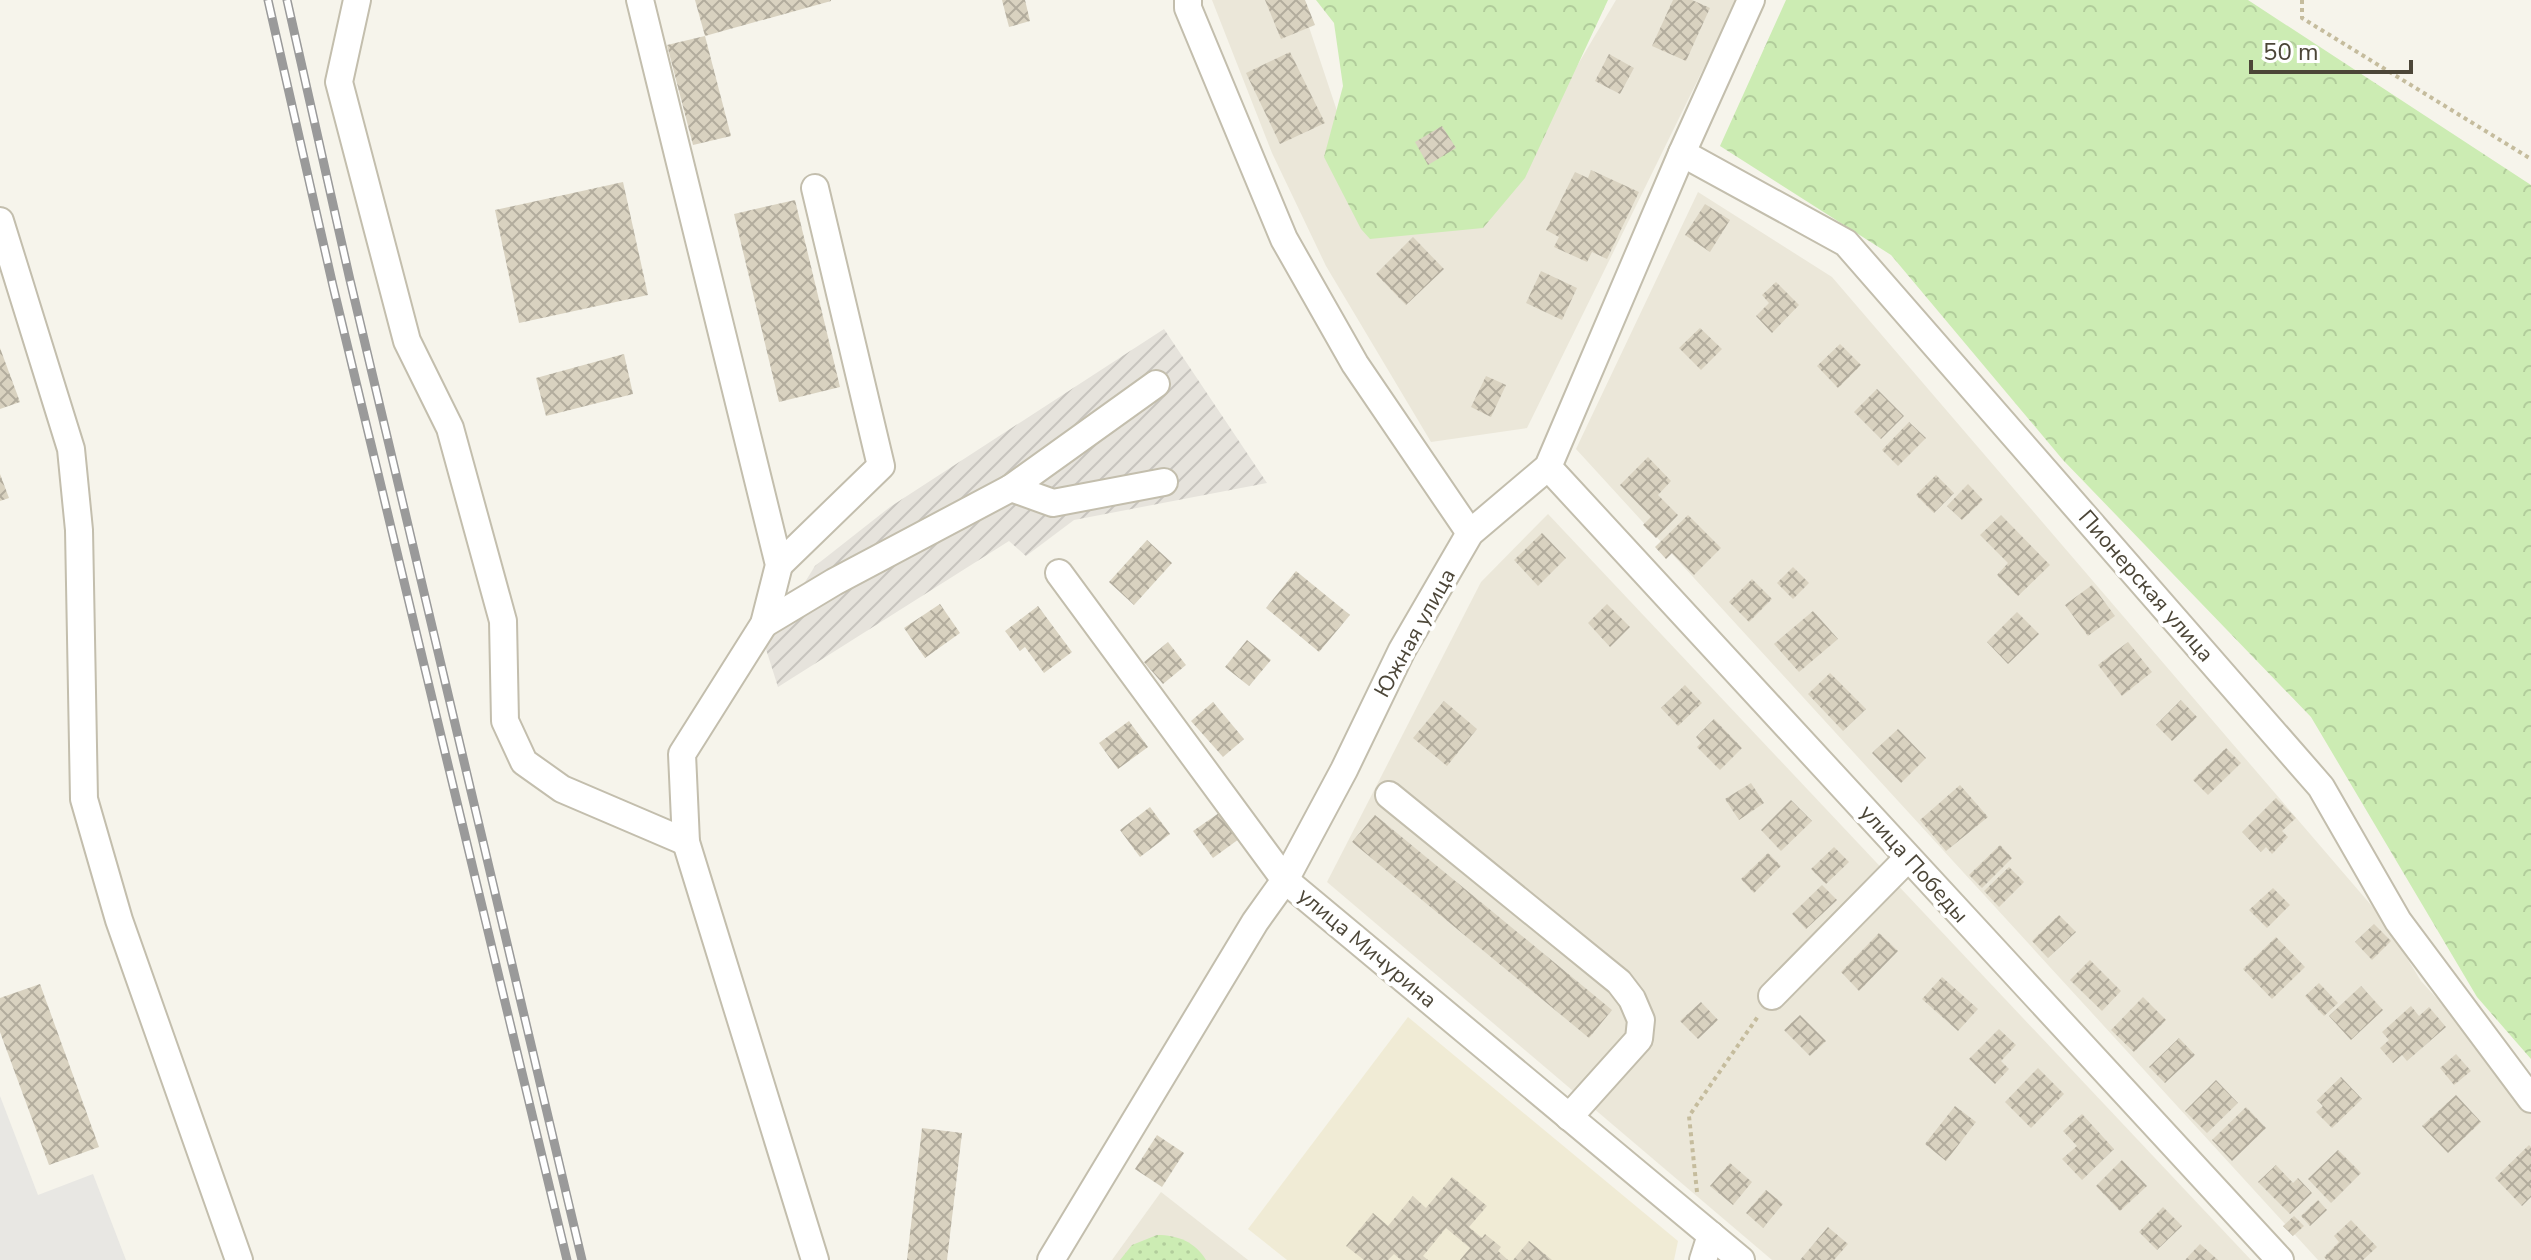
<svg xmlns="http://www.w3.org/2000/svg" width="2531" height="1260" font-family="'Nunito Sans',sans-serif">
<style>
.residential{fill:#ebe7d9}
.industrial{fill:url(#industrial-furrows)}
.education{fill:#f0ebd5}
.forest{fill:url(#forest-crowns)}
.park{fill:url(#park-dots)}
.parking{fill:#e8e7e3}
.building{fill:url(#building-cross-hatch)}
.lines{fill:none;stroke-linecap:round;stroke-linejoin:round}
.minor-casing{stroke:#c3bead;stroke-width:30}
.path{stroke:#c5bc9d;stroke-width:4;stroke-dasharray:4 4;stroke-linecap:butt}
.minor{stroke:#fff;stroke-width:26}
.rail-casing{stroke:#9a9a9a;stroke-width:9}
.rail{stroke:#fff;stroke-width:6;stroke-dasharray:18;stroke-linecap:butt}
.labels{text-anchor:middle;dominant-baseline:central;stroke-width:8;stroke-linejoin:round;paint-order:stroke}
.street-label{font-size:22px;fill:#4c4638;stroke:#fff}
</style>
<defs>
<pattern id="industrial-furrows" width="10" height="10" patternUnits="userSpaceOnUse" patternTransform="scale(2)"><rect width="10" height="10" fill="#e6e3dc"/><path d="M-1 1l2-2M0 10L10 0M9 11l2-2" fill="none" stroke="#c7c4be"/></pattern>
<pattern id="forest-crowns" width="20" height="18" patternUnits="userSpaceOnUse" patternTransform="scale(2)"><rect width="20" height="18" fill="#ccecb3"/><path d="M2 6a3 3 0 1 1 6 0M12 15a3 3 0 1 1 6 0" fill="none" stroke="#b1cc9b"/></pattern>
<pattern id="park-dots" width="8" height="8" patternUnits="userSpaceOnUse" patternTransform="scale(2)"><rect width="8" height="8" fill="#ccecb3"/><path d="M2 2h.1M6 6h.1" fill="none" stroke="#b1cc9b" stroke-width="1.8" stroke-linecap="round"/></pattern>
<pattern id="building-cross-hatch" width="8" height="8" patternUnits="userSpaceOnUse" patternTransform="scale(2)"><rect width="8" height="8" fill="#d9d2c0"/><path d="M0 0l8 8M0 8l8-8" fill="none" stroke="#b2ac9d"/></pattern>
</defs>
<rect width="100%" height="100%" fill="#f6f4eb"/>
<!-- residential -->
<g class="residential">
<polygon points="1212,0 1300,0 1339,117 1505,188 1616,0 1737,0 1527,428 1431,442 1326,266 1272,153"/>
<polygon points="1698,192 1832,277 2383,919 2421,981 2531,1102 2531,1260 2318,1260 1576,449"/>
<polygon points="1548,514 2251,1260 1772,1260 1327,882 1481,582"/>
<polygon points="1161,1192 1248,1260 1112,1260"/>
</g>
<!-- industrial -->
<polygon class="industrial" points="1164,329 1267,483 1074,520 1026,556 1009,541 778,687 765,646 815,566 890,507"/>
<!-- education -->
<polygon class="education" points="1408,1017 1678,1241 1674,1260 1287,1260 1248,1229"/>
<!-- forest -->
<g class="forest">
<polygon points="1316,0 1608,0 1525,178 1483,228 1370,239 1361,229 1324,157 1343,86 1334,23"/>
<polygon points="1786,0 2248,0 2531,185 2531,1059 2477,997 2311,717 2063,460 1891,255 1720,146"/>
</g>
<!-- park -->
<path class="park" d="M1157 1235C1178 1235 1195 1242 1206 1260H1120L1132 1245Z"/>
<!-- parking -->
<polygon class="parking" points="0,1096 38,1195 93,1174 126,1260 0,1260"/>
<!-- building -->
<g class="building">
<polygon points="695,0 831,0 831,1 705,36"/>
<polygon points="1002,0 1025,0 1030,21 1009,27"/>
<polygon points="1265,0 1305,0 1315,25 1281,39"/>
<polygon points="1673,0 1692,0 1710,8 1686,61 1652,46"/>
<polygon points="705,36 731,136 693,145 667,45"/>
<polygon points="1290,52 1325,123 1280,144 1246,73"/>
<polygon points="1609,54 1634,68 1620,94 1595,81"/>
<polygon points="1442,126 1456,148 1428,165 1415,142"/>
<polygon points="1591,170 1639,192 1607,259 1592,252 1587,262 1554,247 1559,237 1546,230 1575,172 1588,178"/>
<polygon points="623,182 648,295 519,323 495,210"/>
<polygon points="795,200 840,387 779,402 734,214"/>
<polygon points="1705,204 1730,220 1710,252 1685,235"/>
<polygon points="1413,237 1444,269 1406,305 1376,274"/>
<polygon points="1541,271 1577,288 1562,320 1526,303"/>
<polygon points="1776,282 1799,305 1772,333 1756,316 1769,303 1762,295"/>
<polygon points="1700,328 1722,349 1701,370 1679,348"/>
<polygon points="1840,344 1861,365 1838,388 1817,366"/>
<polygon points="0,348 20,402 0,409"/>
<polygon points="624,354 633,394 546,416 536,378"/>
<polygon points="1486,376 1506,385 1491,417 1471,407"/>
<polygon points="1877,389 1904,416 1881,439 1854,412"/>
<polygon points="1909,422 1926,438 1898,466 1882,450"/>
<polygon points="1648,457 1671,481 1658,495 1678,515 1656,538 1643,525 1651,517 1620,485"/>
<polygon points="0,474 9,498 0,501"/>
<polygon points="1936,475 1954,493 1934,513 1916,495"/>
<polygon points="1968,484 1983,500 1962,520 1947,506"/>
<polygon points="1688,515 1721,548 1694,575 1672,553 1666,559 1655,547"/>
<polygon points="2001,515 2050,565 2018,596 1997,575 2008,563 1980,535"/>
<polygon points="1542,533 1566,558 1538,586 1514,560"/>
<polygon points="1147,540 1172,563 1134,605 1109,582"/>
<polygon points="1793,567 1809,583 1793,599 1777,583"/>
<polygon points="1296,571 1350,615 1319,652 1266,608"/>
<polygon points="1752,579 1772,599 1749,622 1729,602"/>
<polygon points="2092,585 2115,616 2088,636 2065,605"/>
<polygon points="940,604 960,633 925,658 904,628"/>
<polygon points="1607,604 1630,627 1610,647 1588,623"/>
<polygon points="1038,606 1072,652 1044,673 1025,647 1020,651 1005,631"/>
<polygon points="1813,611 1838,639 1799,672 1774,644"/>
<polygon points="2017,612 2039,634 2008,664 1987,642"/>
<polygon points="1247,640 1271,660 1249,686 1225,667"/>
<polygon points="1168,642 1186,665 1163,684 1144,662"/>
<polygon points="2128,642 2152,672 2122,696 2098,665"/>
<polygon points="1830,673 1866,709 1843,731 1808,694"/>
<polygon points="1685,685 1702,703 1678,726 1661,708"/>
<polygon points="2181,700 2197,717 2172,741 2156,725"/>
<polygon points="1444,701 1477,729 1447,766 1413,738"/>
<polygon points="1213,702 1244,739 1223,757 1191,721"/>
<polygon points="1714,719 1742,748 1720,770 1697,747 1701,743 1696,737"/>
<polygon points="1129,721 1148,747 1118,769 1099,743"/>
<polygon points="1898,729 1926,758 1901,783 1872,753"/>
<polygon points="2226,748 2241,763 2208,795 2193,780"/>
<polygon points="1751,783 1764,803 1739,820 1725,799"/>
<polygon points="1960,785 1988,817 1946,851 1920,820"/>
<polygon points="2276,798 2296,818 2282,831 2288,837 2272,854 2266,847 2261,852 2242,832"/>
<polygon points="1791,800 1812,821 1781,851 1761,830"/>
<polygon points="1150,807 1170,834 1140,857 1120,830"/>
<polygon points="1219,813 1239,839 1213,858 1193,831"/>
<polygon points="1375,815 1612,1010 1589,1038 1352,842"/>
<polygon points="2000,845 2012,858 1982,888 1969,875"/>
<polygon points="1834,847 1849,862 1826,884 1811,869"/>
<polygon points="1768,853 1781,866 1754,893 1741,879"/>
<polygon points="2009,867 2024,882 1999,907 1984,891"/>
<polygon points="1822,885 1837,900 1806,929 1792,914"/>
<polygon points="2273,888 2290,905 2267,928 2249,910"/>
<polygon points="2059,915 2076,932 2048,958 2032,941"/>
<polygon points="2374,924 2391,941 2372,960 2355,942"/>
<polygon points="1879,933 1898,951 1859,991 1841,972"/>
<polygon points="2276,937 2305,967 2272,999 2243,969"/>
<polygon points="2090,960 2121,991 2102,1011 2070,980"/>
<polygon points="1942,977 1978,1009 1958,1031 1922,999"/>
<polygon points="2319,983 2338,1003 2324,1016 2305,996"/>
<polygon points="40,984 99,1147 49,1165 0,1032 0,998"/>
<polygon points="2361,986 2383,1010 2351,1040 2329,1016"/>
<polygon points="2143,997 2166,1020 2134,1052 2111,1030"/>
<polygon points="1701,1002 1718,1020 1698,1039 1680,1021"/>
<polygon points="2411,1006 2419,1016 2429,1007 2446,1027 2407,1061 2402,1055 2393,1063 2380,1048 2389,1040 2382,1032"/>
<polygon points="1800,1015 1826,1041 1810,1056 1784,1030"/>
<polygon points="1999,1029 2016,1045 2001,1061 2009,1069 1995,1084 1969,1059"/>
<polygon points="2179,1038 2195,1055 2165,1083 2149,1067"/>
<polygon points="2456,1054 2471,1071 2454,1085 2440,1068"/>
<polygon points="2038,1068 2064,1094 2031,1128 2005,1102"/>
<polygon points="2341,1077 2362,1099 2332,1128 2316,1112 2323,1106 2317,1100"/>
<polygon points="2216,1080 2238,1103 2207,1133 2185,1111"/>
<polygon points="2456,1095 2481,1122 2448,1153 2422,1126"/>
<polygon points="1955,1106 1976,1122 1946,1161 1925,1144"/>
<polygon points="2246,1107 2266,1128 2232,1161 2212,1140"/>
<polygon points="2082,1114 2114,1149 2082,1180 2062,1159 2077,1146 2063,1131"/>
<polygon points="922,1128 962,1133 947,1260 907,1260"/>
<polygon points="1157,1135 1184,1153 1162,1187 1135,1169"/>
<polygon points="2529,1145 2531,1147 2531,1197 2522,1206 2495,1178"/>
<polygon points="2338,1150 2361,1173 2331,1203 2308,1179"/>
<polygon points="2122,1160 2147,1186 2120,1211 2096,1186"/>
<polygon points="1730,1163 1752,1182 1733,1205 1710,1186"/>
<polygon points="2276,1165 2293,1183 2298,1178 2312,1193 2290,1214 2258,1182"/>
<polygon points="1452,1177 1487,1206 1469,1227 1482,1238 1485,1234 1501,1247 1498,1251 1508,1260 1460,1260 1470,1248 1446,1228 1423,1256 1428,1260 1401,1260 1394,1254 1388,1260 1364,1260 1346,1246 1373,1213 1388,1226 1413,1196 1426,1208"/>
<polygon points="1766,1190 1783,1204 1763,1228 1746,1213"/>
<polygon points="2318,1200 2327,1210 2310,1226 2301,1216"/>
<polygon points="2163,1207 2182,1226 2157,1250 2139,1232"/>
<polygon points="2294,1216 2304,1226 2293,1236 2283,1226"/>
<polygon points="2351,1220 2377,1247 2363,1260 2327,1260 2324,1257 2339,1242 2334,1236"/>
<polygon points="1828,1227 1848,1244 1834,1260 1800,1260"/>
<polygon points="1529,1241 1552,1260 1513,1260"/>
<polygon points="2200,1244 2218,1260 2185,1260"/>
</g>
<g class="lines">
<defs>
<g id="minor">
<polyline points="357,0 339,82 407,341 450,428 503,621 505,721 524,762 562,789 686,842"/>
<polyline points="640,0 779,565 764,624 682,754 686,842 815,1260"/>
<polyline points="1188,0 1188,8 1284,239 1355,364 1470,533"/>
<polyline points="1682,153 1846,243 2321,787 2398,921 2531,1099"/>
<polyline points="0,221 71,449 79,530 84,799 119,920 239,1260"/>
<polyline points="1548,467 2280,1260"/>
<polyline points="1011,488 1053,503 1164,482"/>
<polyline points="779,565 881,466 815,188"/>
<polyline points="1059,573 1285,880 1741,1260"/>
<polyline points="764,624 834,582 1011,488 1156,384"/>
<polyline points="1389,795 1619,982 1632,999 1641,1020 1639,1039 1569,1117"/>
<polyline points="1772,996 1908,858"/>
<polyline points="1051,1260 1255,922 1285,880 1344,770 1402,650 1470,533 1548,467 1682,153 1751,0"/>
<polyline points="1703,1260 1711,1235"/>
</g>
</defs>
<!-- minor casing -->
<use href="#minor" class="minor-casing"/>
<!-- path -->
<g class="path">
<polyline points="2302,0 2302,18 2531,159"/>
<polyline points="1697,1192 1689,1116 1759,1015"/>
</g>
<!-- minor -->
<use href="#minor" class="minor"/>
<defs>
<g id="rail">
<polyline points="268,0 333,286 567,1260"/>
<polyline points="287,0 350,280 582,1260"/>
</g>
</defs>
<!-- rail casing -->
<use href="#rail" class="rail-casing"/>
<!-- rail -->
<use href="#rail" class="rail"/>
</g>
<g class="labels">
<!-- street labels -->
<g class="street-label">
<text transform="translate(2146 586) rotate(49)">Пионерская улица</text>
<text transform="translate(1415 633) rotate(-61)">Южная улица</text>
<text transform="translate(1914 864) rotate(48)">улица Победы</text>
<text transform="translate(1367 948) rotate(40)">улица Мичурина</text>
</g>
</g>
<!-- scale -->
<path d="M2251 60v12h160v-12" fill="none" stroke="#4c4638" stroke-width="4"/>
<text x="2263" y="60" font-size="24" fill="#4c4638" stroke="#ffffff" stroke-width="6" paint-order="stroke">50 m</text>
</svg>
